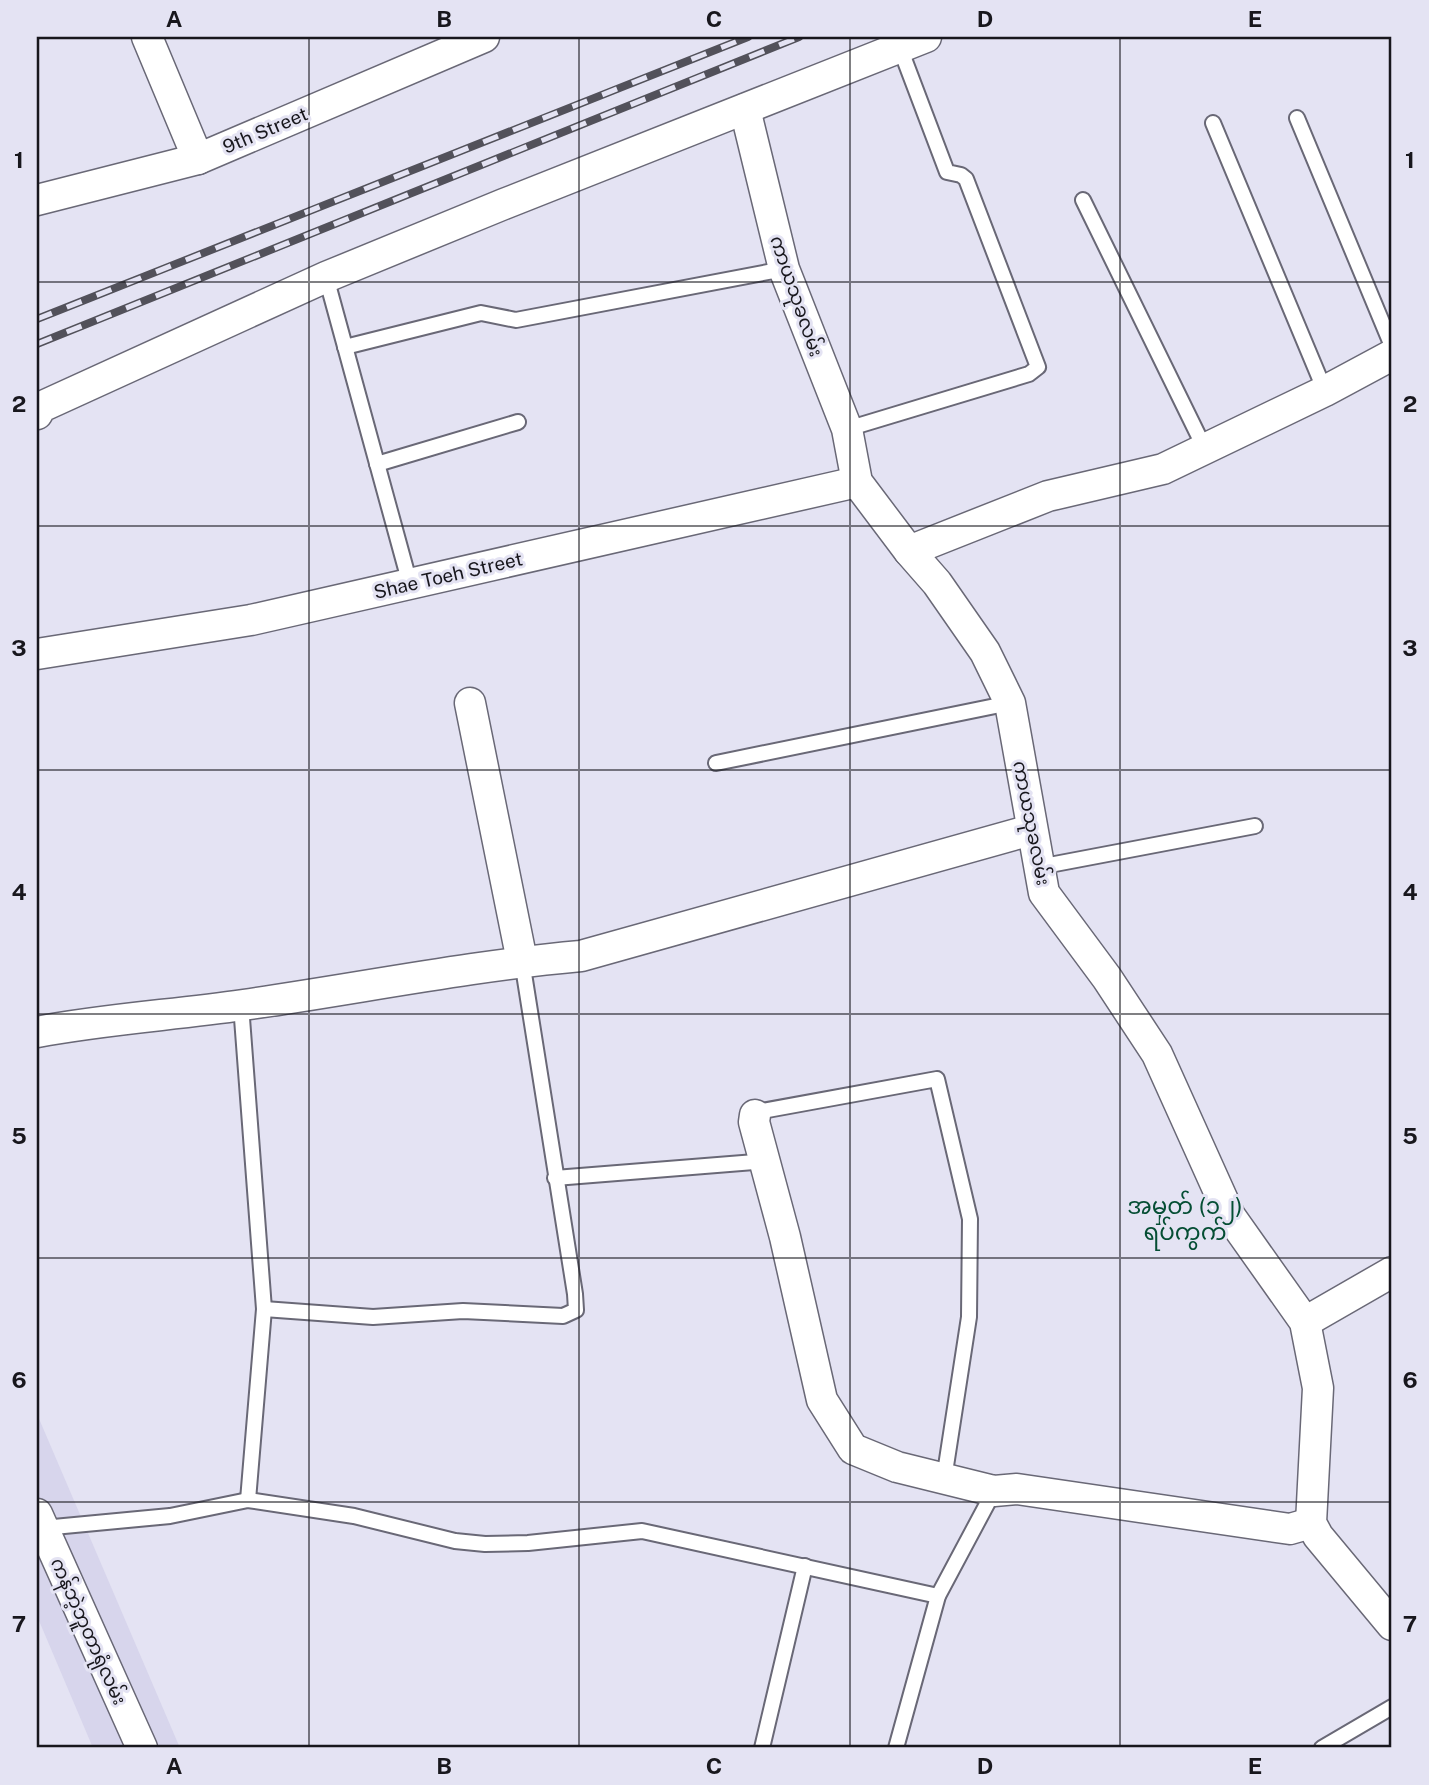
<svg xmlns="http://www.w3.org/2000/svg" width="1429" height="1785" font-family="'Public Sans','Noto Sans Myanmar',sans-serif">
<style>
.built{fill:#d7d5ec}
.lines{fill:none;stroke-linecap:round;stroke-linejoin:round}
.lane-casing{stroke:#696876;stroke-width:18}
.street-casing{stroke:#696876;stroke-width:33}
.lane{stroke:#fff;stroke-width:14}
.street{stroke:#fff;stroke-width:30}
.rail-casing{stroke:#52515a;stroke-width:8}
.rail{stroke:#e4e3f3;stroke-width:5;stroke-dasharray:16;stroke-linecap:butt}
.grid{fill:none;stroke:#18171d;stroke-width:2;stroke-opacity:0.55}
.labels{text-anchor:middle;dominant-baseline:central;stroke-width:6;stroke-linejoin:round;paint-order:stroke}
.street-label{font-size:19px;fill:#18171d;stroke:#e4e3f3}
.quarter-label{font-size:23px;fill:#054e34;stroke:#e4e3f3}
.neatline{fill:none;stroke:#18171d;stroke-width:2.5}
.grid-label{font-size:23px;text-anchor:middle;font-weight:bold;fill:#18171d}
</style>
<rect width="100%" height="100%" fill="#e4e3f3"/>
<!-- built -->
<polygon class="built" points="37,1414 180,1748 93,1748 37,1616"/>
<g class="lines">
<defs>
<g id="lane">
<polyline points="1297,118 1392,346"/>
<polyline points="1213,123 1325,391"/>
<polyline points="1083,200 1205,449"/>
<polyline points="326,277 410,584"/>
<polyline points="345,347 481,313 516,320 784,269"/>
<polyline points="847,429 1029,374 1038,367 966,179 961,175 947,172 900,48"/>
<polyline points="377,464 518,422"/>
<polyline points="716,763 1010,703"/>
<polyline points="1039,867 1255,826"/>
<polyline points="241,1005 264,1309 248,1500"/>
<polyline points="755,1115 762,1111 937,1079 970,1219 969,1317 944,1479"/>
<polyline points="555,1178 766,1161"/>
<polyline points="264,1309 373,1317 463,1311 563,1316 576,1310 575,1294 522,961"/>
<polyline points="43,1528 170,1516 248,1500 354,1516 455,1541 485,1544 528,1543 642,1531 938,1596"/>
<polyline points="762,1748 805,1566"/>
<polyline points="896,1748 938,1596 994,1491"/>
<polyline points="1322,1748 1392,1707"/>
</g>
<g id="street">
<polyline points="147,37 198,159"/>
<polyline points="745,109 784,269 847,429 857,482 909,551 937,583 985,652 1010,703 1044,893 1107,978 1157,1054 1230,1216 1305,1322 1318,1388 1311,1523 1318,1536 1392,1625"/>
<polyline points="37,200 198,159 484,37"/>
<polyline points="37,414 41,407 326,277 504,204 926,37"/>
<polyline points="909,551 1048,496 1163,469 1325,391 1392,355"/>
<polyline points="37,654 251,620 857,482"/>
<polyline points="470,703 522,961"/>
<path d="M37 1032C105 1019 174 1015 243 1005 356 989 468 966 581 956L1031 830"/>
<polyline points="755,1115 754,1122 785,1237 822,1400 853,1449 897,1467 994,1491 1017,1489 1290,1529 1311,1523"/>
<polyline points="1305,1322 1392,1272"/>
<polyline points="37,1514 142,1748"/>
</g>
</defs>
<!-- lane casing -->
<use href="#lane" class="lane-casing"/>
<!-- street casing -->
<use href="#street" class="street-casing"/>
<!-- lane -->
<use href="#lane" class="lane"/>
<!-- street -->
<use href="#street" class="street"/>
<defs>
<g id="rail">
<polyline points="37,319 748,37"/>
<polyline points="37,344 799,37"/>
</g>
</defs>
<!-- rail casing -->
<use href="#rail" class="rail-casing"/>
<!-- rail -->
<use href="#rail" class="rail"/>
</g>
<!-- grid -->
<path class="grid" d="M309 37V1748M579 37V1748M850 37V1748M1120 37V1748M37 282H1392M37 526H1392M37 770H1392M37 1014H1392M37 1258H1392M37 1502H1392"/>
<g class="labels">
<!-- street labels -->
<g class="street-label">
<text transform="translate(265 130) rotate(-23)">9th Street</text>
<text transform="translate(797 296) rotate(71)">ကာယသုခလမ်း</text>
<text transform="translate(448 575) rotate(-13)">Shae Toeh Street</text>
<text transform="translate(1032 823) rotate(79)">ကာယသုခလမ်း</text>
<text transform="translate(89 1631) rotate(66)">ကန်ဘဲ့ဘူတာရုံလမ်း</text>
</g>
<!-- quarter labels -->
<g class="quarter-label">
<text x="1185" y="1205">အမှတ် (၁၂)<tspan x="1185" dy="26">ရပ်ကွက်</tspan></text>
</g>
</g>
<!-- border -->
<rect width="1429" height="1785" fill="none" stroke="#e4e3f3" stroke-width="77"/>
<rect x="38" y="38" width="1352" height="1708" class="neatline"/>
<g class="grid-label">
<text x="174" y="27">A</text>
<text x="444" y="27">B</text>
<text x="714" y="27">C</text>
<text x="985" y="27">D</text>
<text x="1255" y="27">E</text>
<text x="19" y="168">1</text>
<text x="1410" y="168">1</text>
<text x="19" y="412">2</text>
<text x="1410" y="412">2</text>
<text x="19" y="656">3</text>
<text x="1410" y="656">3</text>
<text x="19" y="900">4</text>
<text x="1410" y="900">4</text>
<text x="19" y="1144">5</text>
<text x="1410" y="1144">5</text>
<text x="19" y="1388">6</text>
<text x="1410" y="1388">6</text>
<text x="19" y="1632">7</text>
<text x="1410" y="1632">7</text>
<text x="174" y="1774">A</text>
<text x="444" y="1774">B</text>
<text x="714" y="1774">C</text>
<text x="985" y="1774">D</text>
<text x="1255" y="1774">E</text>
</g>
</svg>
